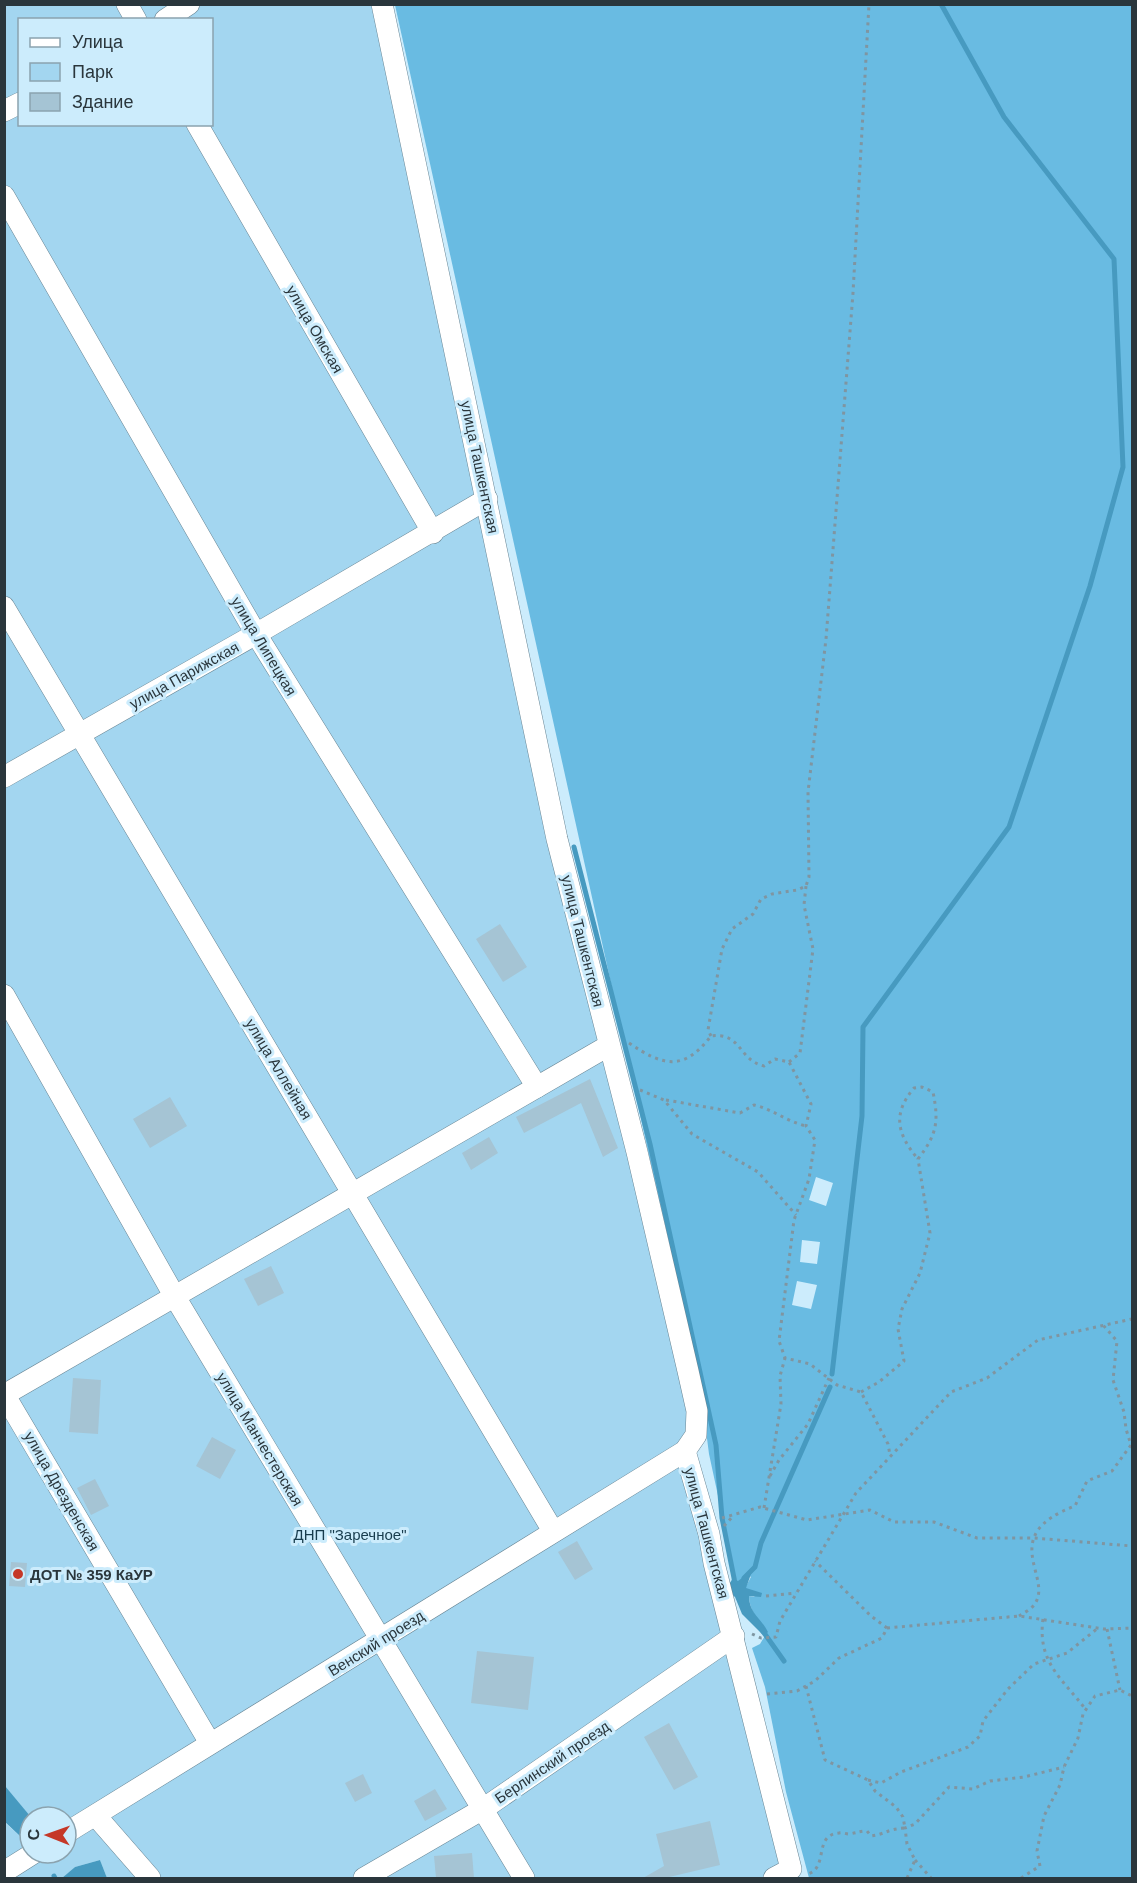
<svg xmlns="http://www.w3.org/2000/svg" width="1137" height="1883" font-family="Arial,sans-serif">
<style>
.green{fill:#a3d6f0;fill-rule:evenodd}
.forest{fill:#69bbe2;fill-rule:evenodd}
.water{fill:#479ac0}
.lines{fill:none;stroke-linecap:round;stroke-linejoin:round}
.stream{stroke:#479ac0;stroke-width:5}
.building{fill:#a5c4d4}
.minor-casing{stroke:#698695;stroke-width:22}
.path{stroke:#7f95a1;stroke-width:3;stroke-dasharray:3 4.5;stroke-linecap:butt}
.minor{stroke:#fff;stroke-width:21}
.poi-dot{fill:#c53828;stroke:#ccecfc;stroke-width:2}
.labels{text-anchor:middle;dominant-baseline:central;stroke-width:6;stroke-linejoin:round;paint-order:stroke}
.street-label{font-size:15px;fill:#2a363c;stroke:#ccecfc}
.park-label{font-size:15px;fill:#183c4d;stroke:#ccecfc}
.poi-label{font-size:15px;font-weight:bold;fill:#2a363c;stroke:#ccecfc;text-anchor:start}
</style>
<rect width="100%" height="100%" fill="#ccecfc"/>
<!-- green -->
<path class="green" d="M5 5H382L483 479 688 1371 687 1459 787 1867 801 1878H107L100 1860 75 1867 62 1878H5L4 1822 20 1836 30 1829V1853H66V1817L30 1819 4 1786ZM20 20H212V124H20Z"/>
<!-- forest -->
<path class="forest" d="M395 5H1132V1878H809L786 1792 765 1687 752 1648 760 1644 766 1634C760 1621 749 1611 749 1596L755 1597 745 1588 751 1577 747 1574 738 1582 736 1579 709 1454 701 1391ZM816 1177 833 1183 826 1206 809 1200ZM802 1240 820 1242 817 1264 800 1262ZM797 1281 817 1285 811 1309 792 1305Z"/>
<!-- water -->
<g class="water">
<path d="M747 1574H751L746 1588 762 1593 761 1597 749 1596C749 1613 761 1618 768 1632L766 1634H762L742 1614 735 1597 729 1592 728 1586 733 1578 738 1581Z"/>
<polygon points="5,1786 30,1816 30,1829 20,1836 5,1822"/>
<polygon points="100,1860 107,1878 62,1878 75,1867"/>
</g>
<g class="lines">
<!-- stream -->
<g class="stream">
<polyline points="574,847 650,1144 716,1445 722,1518 735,1583"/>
<polyline points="832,1374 862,1116 863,1027 1009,827 1090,586 1123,467 1114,259 1004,117 941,4"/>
<polyline points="744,1578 755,1567 761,1543 830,1387"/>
<polyline points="762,1630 784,1661"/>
<polyline points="19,1828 30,1839"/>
<polyline points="54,1876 55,1878"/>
</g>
</g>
<!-- building -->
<g class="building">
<polygon points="500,924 527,967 503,982 476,939"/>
<polygon points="590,1079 618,1148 603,1157 581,1103 524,1133 516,1117"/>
<polygon points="170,1097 187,1126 150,1148 133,1119"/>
<polygon points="489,1137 498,1153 471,1170 462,1153"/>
<polygon points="271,1266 284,1293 258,1306 244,1279"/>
<polygon points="73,1378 101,1380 98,1434 69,1432"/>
<polygon points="212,1437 236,1450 220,1479 196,1466"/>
<polygon points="95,1479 109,1506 91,1515 77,1488"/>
<polygon points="577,1541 593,1569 575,1580 558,1552"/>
<polygon points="11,1562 27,1563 25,1587 9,1586"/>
<polygon points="477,1651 534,1657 528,1710 471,1703"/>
<polygon points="669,1723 698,1777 674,1790 644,1737"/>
<polygon points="363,1774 372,1793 355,1802 345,1783"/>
<polygon points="435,1789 447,1809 425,1821 414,1801"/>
<polygon points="710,1821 720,1865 665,1878 643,1878 664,1866 656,1834"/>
<polygon points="472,1853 474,1878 436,1878 434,1856"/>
</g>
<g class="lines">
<defs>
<g id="minor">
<polyline points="127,4 136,20"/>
<polyline points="165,20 189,4"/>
<polyline points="4,111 20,103"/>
<polyline points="197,124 433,533"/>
<polyline points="4,196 256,634 537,1087"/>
<polyline points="4,607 553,1531"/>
<polyline points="4,777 256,634 487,499"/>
<polyline points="4,995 175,1297 524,1878"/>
<polyline points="4,1394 210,1743"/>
<polyline points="4,1395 608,1046"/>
<polyline points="685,1451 709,1534 714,1563 791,1869 774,1878"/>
<polyline points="96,1816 150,1878"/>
<polyline points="66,1833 685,1451 696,1435 697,1411 688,1371 637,1152 557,839 382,4"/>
<polyline points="4,1872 34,1853"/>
<polyline points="364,1878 483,1809 734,1636"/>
</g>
</defs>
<!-- minor casing -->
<use href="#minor" class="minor-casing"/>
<!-- path -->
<g class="path">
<polyline points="711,1036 708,1030 722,949 732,929 753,914 761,899 772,894 797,890 806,886 809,877 808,792 826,639 853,293 869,4"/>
<path d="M629 1043C664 1067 684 1071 711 1036 742 1032 738 1060 764 1066L775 1059 789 1062 811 1104 806 1126 815 1140 809 1179 794 1220 779 1341 785 1358 810 1364 837 1385 861 1392 888 1444 890 1455"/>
<polyline points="789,1062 800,1053 813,949 804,905 806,886"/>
<polyline points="640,1090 664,1100 692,1134 758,1172 796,1215"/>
<path d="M666 1100 740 1113 754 1105C772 1109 786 1121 806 1126"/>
<path d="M861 1392 879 1382 904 1361 898 1329 902 1309 920 1273 930 1233 918 1159C937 1134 939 1122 933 1092L922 1087 914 1088C892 1114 897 1134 918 1159"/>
<polyline points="770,1476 779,1460 808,1424 829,1378"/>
<polyline points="764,1508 781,1404 780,1376 785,1358"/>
<polyline points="722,1518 760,1507 807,1520 870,1510 894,1522 934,1522 977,1538 1034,1538 1132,1546"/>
<polyline points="724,1526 734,1515"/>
<polyline points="766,1596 796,1593"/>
<path d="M1019 1616C1024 1613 1031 1609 1034 1605 1055 1578 995 1536 1075 1506L1087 1481 1112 1471 1131 1445 1126 1429 1124 1412 1113 1380 1117 1341 1103 1325"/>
<path d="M1043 1619C1037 1663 1063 1679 1086 1710"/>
<polyline points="887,1628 1019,1616 1104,1629 1132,1628"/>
<polyline points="1107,1629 1120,1690"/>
<polyline points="752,1634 761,1638 776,1637 780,1621 856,1493 951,1392 987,1378 1038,1340 1132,1319"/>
<path d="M806 1686 825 1760 868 1780 875 1791 896 1807 903 1817 905 1828C887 1829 886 1834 871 1836L867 1831C860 1831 856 1833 849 1834 846 1834 842 1832 839 1833 813 1835 829 1867 808 1874"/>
<polyline points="767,1694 797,1691 815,1681 839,1658 882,1638 887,1628 871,1616 815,1561"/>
<polyline points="868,1780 881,1783 901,1772 968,1747 980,1736 983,1721 1008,1689 1034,1664 1067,1653 1098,1628"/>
<polyline points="915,1860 931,1878"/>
<polyline points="907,1878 915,1860 907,1844 905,1828 915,1824 949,1787 973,1789 990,1781 1024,1777 1064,1767"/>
<polyline points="1021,1878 1040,1866 1037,1851 1044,1816 1060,1785 1064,1767 1078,1738 1083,1714 1095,1696 1120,1690 1132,1696"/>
</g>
<!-- minor -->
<use href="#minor" class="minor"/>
</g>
<!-- markers -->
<circle class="poi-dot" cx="18" cy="1574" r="6"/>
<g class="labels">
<!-- street labels -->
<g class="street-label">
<text transform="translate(315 329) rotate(60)">улица Омская</text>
<text transform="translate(480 467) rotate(78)">улица Ташкентская</text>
<text transform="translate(264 646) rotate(59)">улица Липецкая</text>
<text transform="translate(184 675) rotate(-29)">улица Парижская</text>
<text transform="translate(583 941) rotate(76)">улица Ташкентская</text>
<text transform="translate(279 1069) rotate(59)">улица Аллейная</text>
<text transform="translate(260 1439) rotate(59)">улица Манчестерская</text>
<text transform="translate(62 1491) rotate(60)">улица Дрезденская</text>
<text transform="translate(707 1533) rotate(75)">улица Ташкентская</text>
<text transform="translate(376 1643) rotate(-32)">Венский проезд</text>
<text transform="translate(552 1762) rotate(-34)">Берлинский проезд</text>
</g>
<!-- park labels -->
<g class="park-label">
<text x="350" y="1534">ДНП "Заречное"</text>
</g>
<!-- poi labels -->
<g class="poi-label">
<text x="30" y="1574">ДОТ № 359 КаУР</text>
</g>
</g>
<!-- border -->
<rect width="1137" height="1883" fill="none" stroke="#2a363c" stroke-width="12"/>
<!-- legend -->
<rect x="18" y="18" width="195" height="108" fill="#ccecfc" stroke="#8ba3af" stroke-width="1.5"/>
<rect x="30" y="38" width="30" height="9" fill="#ffffff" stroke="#8ba3af" stroke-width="1.5"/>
<text x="72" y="48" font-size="18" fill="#2a363c">Улица</text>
<rect x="30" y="63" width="30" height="18" fill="#a3d6f0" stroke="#8ba3af" stroke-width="1.5"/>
<text x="72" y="78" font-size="18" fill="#2a363c">Парк</text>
<rect x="30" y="93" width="30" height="18" fill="#a5c4d4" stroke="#8ba3af" stroke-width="1.5"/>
<text x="72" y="108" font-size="18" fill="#2a363c">Здание</text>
<!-- north arrow -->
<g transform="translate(48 1835) rotate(271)"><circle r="28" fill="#ccecfc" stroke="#8ba3af" stroke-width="1.5"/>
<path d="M0-4.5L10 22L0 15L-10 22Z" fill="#c53828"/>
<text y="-9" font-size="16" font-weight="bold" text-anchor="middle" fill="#2a363c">С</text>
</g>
</svg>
